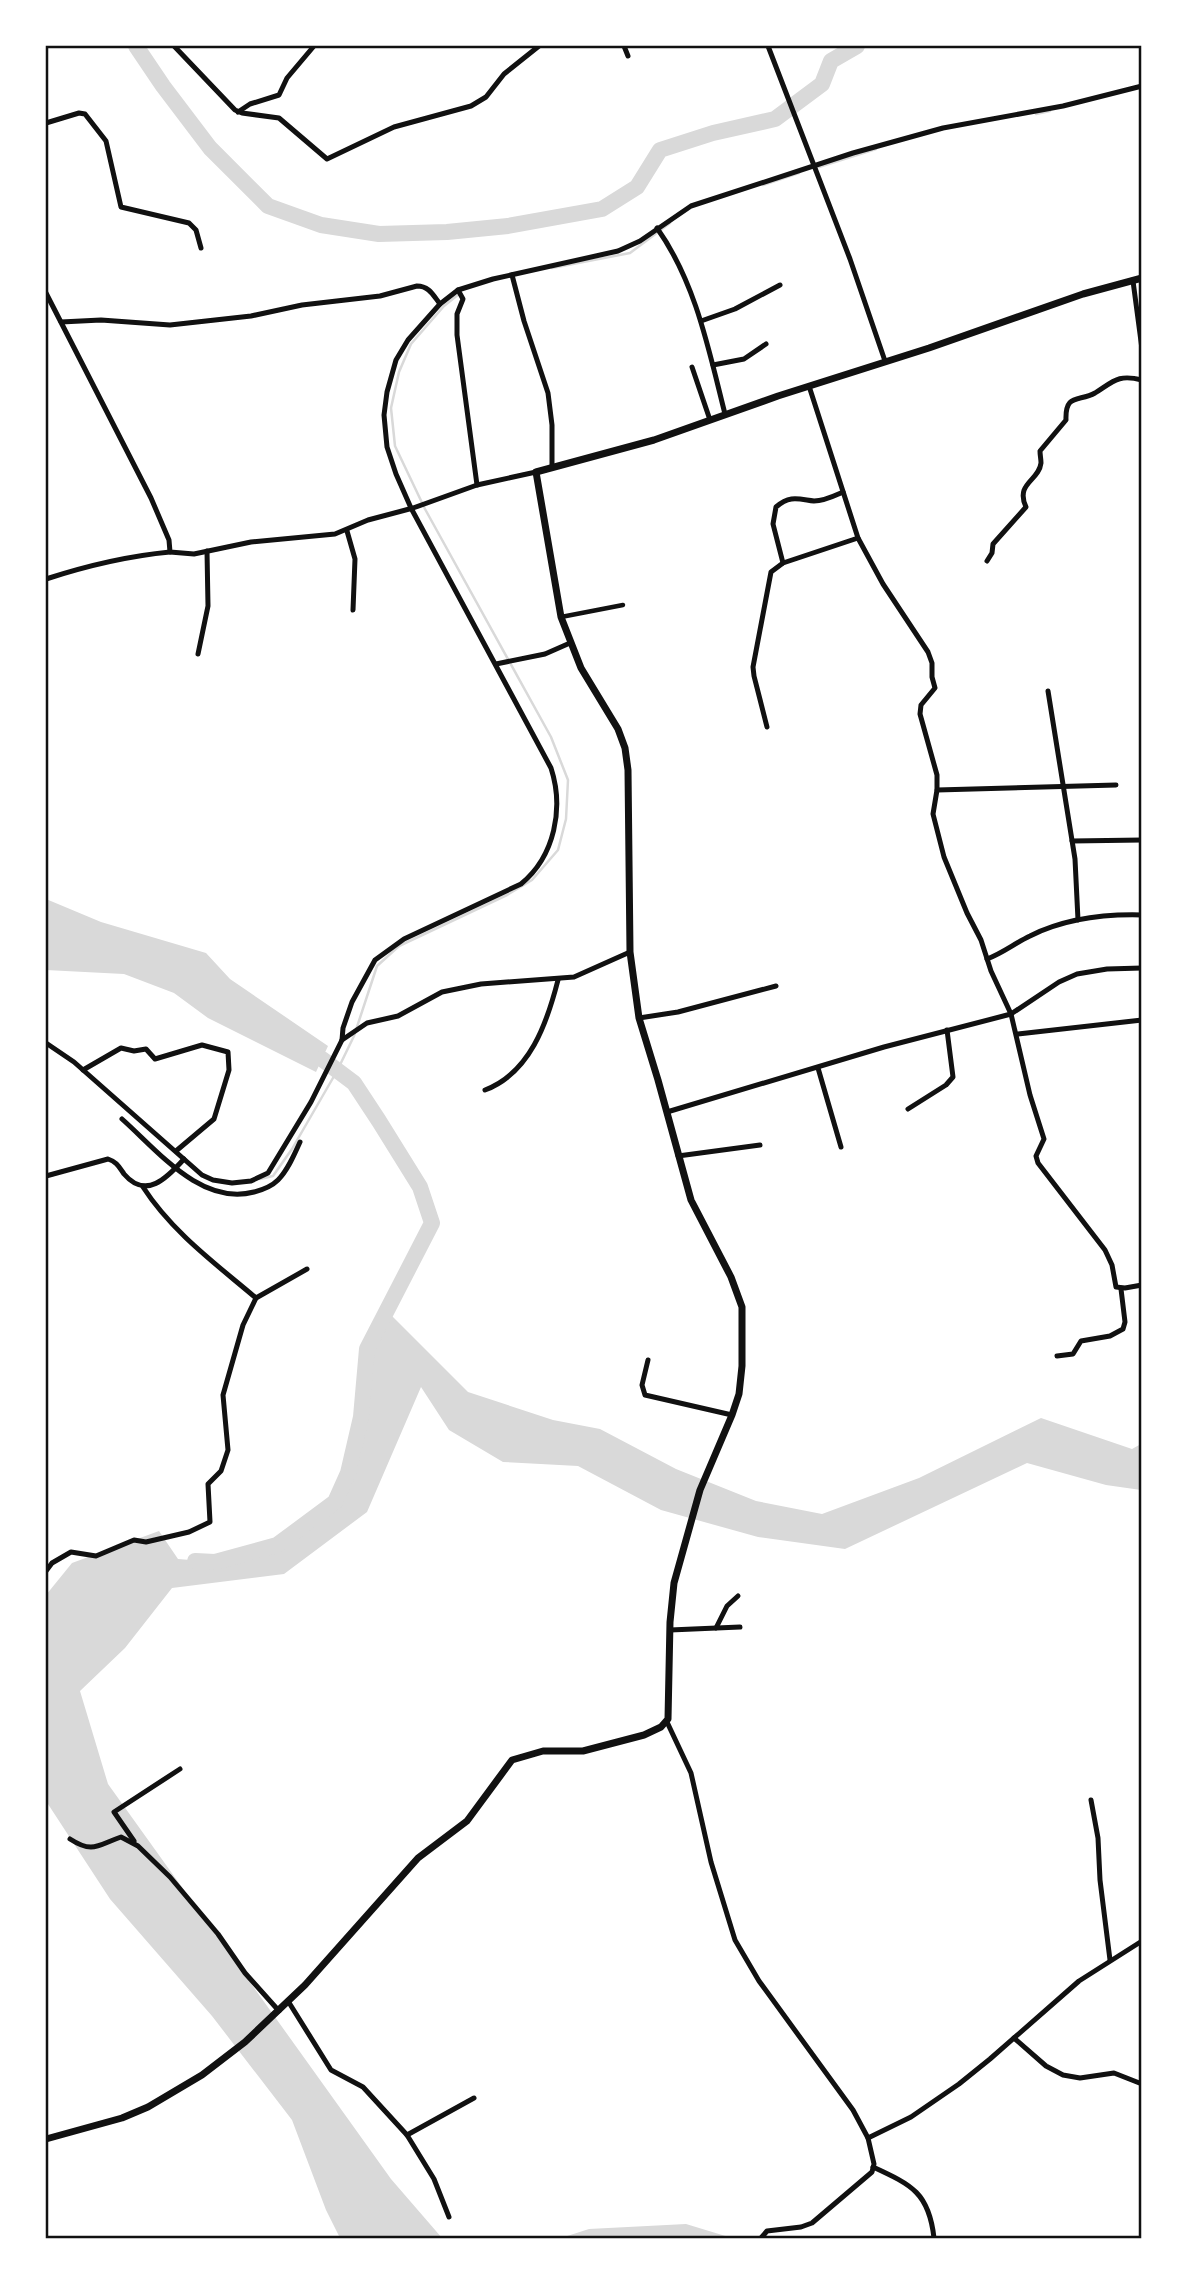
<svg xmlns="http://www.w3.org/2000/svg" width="1187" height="2284" font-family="Literata,serif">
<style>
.water{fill:#d9d9d9}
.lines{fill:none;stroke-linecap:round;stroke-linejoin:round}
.stream{stroke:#d9d9d9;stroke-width:2.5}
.river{stroke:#d9d9d9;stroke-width:16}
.pedestrian{stroke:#111;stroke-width:4.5}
.minor{stroke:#111;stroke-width:5}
.tertiary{stroke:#111;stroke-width:7}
.neatline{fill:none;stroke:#111;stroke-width:2.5}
</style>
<rect width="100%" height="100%" fill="#fff"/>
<!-- water -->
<g class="water">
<polygon points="46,899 101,922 206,953 230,979 328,1046 316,1072 208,1018 174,993 124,974 46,970"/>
<polygon points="386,1310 468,1392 553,1420 600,1429 676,1469 756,1501 822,1514 919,1478 1041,1418 1132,1449 1141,1444 1141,1490 1106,1485 1027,1463 845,1549 758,1537 661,1510 578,1466 503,1462 449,1430 421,1387 367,1512 284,1574 172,1588 125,1648 80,1691 108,1784 391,2179 442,2238 340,2238 326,2210 292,2120 212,2016 110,1899 46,1801 46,1595 72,1563 159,1531 178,1559 215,1562 277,1545 335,1502 348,1473 361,1417 367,1349"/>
<polygon points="686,2224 732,2238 561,2238 589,2229"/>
</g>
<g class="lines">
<!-- stream -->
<g class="stream">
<polyline points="1036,114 1050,111"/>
<polyline points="819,167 876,149"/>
<polyline points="763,185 799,173"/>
<polyline points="552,268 630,253 670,223"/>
<polyline points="260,1179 273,1176 292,1149 337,1071 354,1036 377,966 399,946 507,895 532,880 558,850 566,819 568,780 551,737 425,509 395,446 391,408 399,372 411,344 444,306 459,294"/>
</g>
<!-- river -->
<g class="river">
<polyline points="136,46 163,86 210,148 268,206 321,225 379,234 447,232 508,226 602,209 637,187 660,150 713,133 775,119 822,84 831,61 857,46"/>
<polyline points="195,1561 215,1562 277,1545 335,1502 348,1473 361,1417 367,1349 432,1223 420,1187 379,1121 354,1083 322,1059"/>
</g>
<!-- pedestrian -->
<polyline class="pedestrian" points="561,617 623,605"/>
<!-- minor -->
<g class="minor">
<polyline points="174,46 235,110 242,113 279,118 327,159 394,127 471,106 486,97 504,74 539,46"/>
<polyline points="624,46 628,56"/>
<polyline points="768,46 850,259 885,361"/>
<polyline points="238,112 250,104 279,95 287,78 314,46"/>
<polyline points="46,123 79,113 85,114 106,141 121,207 189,223 196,230 201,248"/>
<path d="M657 228C696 283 709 351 725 414"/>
<polyline points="512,275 524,321 548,393 552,425 552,467"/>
<polyline points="1133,281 1142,349"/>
<polyline points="458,290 463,299 457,314 457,335 477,485"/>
<polyline points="46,293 151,498 169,540 170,552 194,554 251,542 335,534 368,520 413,508 477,485 536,472"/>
<polyline points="701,321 735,309 780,285"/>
<path d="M61 322 101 320 170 325 251 316 302 305 380 296 417 286C429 286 433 295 440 304"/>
<polyline points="713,365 744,359 766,344"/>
<polyline points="692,367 710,420"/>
<polyline points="809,386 858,538 883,584 928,652 932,663 932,677 935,688 921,705 920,714 937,775 937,790 933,814 944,857 967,913 981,940 991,971 1011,1014 1030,1095 1044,1139 1036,1156 1038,1163 1105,1250 1112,1265 1116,1287 1125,1288 1142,1285"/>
<polyline points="347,531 355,559 353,610"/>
<path d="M987 561 992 553 993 544 1026 507C1015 483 1039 481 1041 463 1041 459 1040 455 1040 451L1066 420C1065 393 1079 402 1095 393 1114 381 1118 374 1142 380"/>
<path d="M783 563 773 524 776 507C790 495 798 499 814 501 824 501 834 496 843 492"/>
<path d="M46 579C86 566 128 556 170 552"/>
<polyline points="198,654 208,606 207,551"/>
<polyline points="496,664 545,654 570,643"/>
<polyline points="1048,691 1075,859 1078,920"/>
<polyline points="767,727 754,676 753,667 771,572 783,563 858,538"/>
<polyline points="937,790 1116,785"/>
<polyline points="1072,841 1142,840"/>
<path d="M987 959C1003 953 1015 943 1030 936 1064 919 1105 914 1142 915"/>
<polyline points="639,1018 678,1012 776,986"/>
<polyline points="1018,1034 1142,1020"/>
<polyline points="342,1040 367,1023 398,1016 442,992 481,984 574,977 630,952"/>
<path d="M46 1043 74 1062 202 1175 213 1180 232 1183 251 1181 268 1173 311 1102 342 1040 343 1028 352 1002 375 960 404 939 521 884C555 856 564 808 551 768L411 508 396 474 387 447 384 415 387 392 396 360 408 340 440 304 458 290 493 279 618 251 640 241 691 206 853 153 943 128 1063 106 1142 86"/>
<polyline points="818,1068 841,1147"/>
<polyline points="83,1070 121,1048 134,1051 146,1049 155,1059 202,1045 228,1052 229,1070 214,1119 176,1151"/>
<path d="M485 1090C530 1073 547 1023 558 980"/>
<polyline points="908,1109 946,1085 953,1077 947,1030"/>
<polyline points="667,1112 884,1047 1011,1014 1059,982 1077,974 1107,969 1142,968"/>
<path d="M122 1119C158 1151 201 1206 254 1192 262 1190 272 1186 278 1180 288 1170 294 1155 300 1142"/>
<polyline points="678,1156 760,1145"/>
<path d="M46 1176 108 1159C117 1162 119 1167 124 1174 146 1200 167 1178 184 1159"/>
<polyline points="256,1298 307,1269"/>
<polyline points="1057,1356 1073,1354 1081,1341 1110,1336 1123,1329 1125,1322 1121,1289"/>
<polyline points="648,1360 642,1385 645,1395 732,1415"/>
<path d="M46 1571 52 1563 71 1552 96 1556 134 1540 146 1542 189 1532 210 1522 208 1484 221 1471 228 1450 223 1395 243 1325 256 1298C216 1264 172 1232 143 1187"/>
<polyline points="716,1628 727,1606 738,1596"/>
<polyline points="670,1630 740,1627"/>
<polyline points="667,1722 691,1773 711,1862 735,1940 759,1981 853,2110 868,2138"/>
<polyline points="1091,1800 1098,1838 1100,1880 1110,1960"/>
<path d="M70 1839C93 1854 98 1845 121 1837L138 1846 170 1877 218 1934 245 1973 279 2011"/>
<polyline points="134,1841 114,1812 180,1769"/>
<polyline points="288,2001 331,2070 363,2087 407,2135 434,2179 449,2217"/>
<polyline points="1014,2038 1046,2066 1063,2075 1080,2078 1114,2073 1142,2084"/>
<polyline points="407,2135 474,2098"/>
<path d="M873 2167C912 2185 929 2193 934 2238"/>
<polyline points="761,2238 767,2231 801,2227 812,2223 872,2172 874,2164 868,2138 911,2117 959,2084 990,2059 1079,1981 1142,1941"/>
</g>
<!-- tertiary -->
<polyline class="tertiary" points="46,2139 122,2118 148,2107 202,2075 245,2042 305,1985 418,1858 467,1821 512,1760 543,1751 583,1751 644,1735 661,1727 668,1719 670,1622 674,1583 700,1490 732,1415 739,1394 742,1366 742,1307 731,1277 691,1200 658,1080 639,1018 630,952 628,770 625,748 618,729 581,668 561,617 536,472 654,440 778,396 929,348 1083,294 1142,278"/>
</g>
<!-- border -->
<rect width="1187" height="2284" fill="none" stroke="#ffffff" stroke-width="94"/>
<rect x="47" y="47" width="1093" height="2190" class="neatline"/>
</svg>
